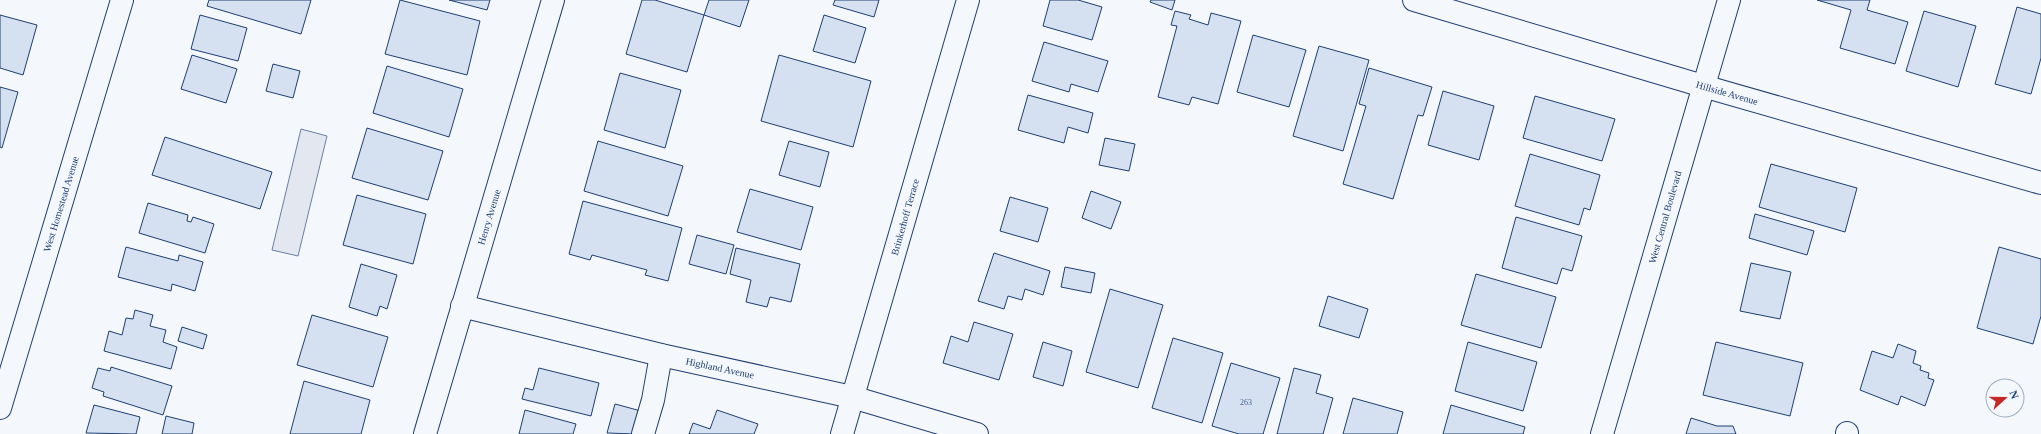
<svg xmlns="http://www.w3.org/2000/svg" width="2041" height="434" font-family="'Times New Roman',serif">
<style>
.parking{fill:#e3e8f0;stroke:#687fa3}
.building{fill:#d5e0f0;stroke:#1d3f73}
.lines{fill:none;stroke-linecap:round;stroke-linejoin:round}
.minor-casing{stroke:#1d3f73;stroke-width:24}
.major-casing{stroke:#1d3f73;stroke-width:24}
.minor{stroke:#f4f7fb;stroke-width:22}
.major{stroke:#f4f7fb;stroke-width:22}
.labels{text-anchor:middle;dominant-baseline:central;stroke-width:3;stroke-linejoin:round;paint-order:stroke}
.number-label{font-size:8px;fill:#4b6792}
.street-label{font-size:10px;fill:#1d3f73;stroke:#f4f7fb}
</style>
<rect width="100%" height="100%" fill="#f4f7fb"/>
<!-- parking -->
<polygon class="parking" points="301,129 327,136 298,256 272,250"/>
<!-- building -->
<g class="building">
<polygon points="209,0 311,0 301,34 207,6"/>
<polygon points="400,0 480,21 467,75 385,54"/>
<polygon points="449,0 490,0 487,10"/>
<polygon points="642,0 655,0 704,15 687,72 626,54"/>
<polygon points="709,0 749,0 740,27 704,15"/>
<polygon points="835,0 879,0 874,17 833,5"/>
<polygon points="1050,0 1078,0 1102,7 1092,40 1043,26"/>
<polygon points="1151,0 1175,0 1172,10 1150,2"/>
<polygon points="1817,0 1870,0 1867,10 1908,22 1895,64 1840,48 1851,10"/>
<polygon points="2017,7 2041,14 2041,58 2031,94 1995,84"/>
<polygon points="1175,11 1191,15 1189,19 1208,25 1211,13 1241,21 1218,104 1192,97 1189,105 1158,97 1177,26 1171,25"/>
<polygon points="1924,11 1976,26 1958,87 1906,71"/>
<polygon points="0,15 37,25 23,75 0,68"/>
<polygon points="200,15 247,28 238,61 191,49"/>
<polygon points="824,15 866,28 855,63 813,51"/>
<polygon points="1253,35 1306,50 1289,107 1237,92"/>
<polygon points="1044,42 1108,61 1098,92 1071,84 1069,92 1032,81"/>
<polygon points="1319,46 1369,60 1343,151 1293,136"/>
<polygon points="192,55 237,69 226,103 181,89"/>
<polygon points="779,55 871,81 853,147 761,121"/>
<polygon points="273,64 300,71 293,98 266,91"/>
<polygon points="387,66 463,89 449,137 373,113"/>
<polygon points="1369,68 1432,87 1423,116 1418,115 1393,199 1343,184 1366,106 1359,104"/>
<polygon points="620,73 681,90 665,148 604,130"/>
<polygon points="0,87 18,92 2,148 0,147"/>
<polygon points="1443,91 1494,106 1479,160 1428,145"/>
<polygon points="1028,95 1093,113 1088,133 1068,127 1064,143 1018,130"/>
<polygon points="1535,96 1615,119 1602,161 1523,138"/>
<polygon points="367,128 443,151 428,200 352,178"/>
<polygon points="165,137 272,172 260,209 152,175"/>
<polygon points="1105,138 1135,144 1129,171 1099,165"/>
<polygon points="598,141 683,166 668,216 584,191"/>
<polygon points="789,141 829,152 820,187 779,175"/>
<polygon points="1530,154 1600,175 1590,210 1584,208 1579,225 1515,206"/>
<polygon points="1771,164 1857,188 1845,232 1759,207"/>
<polygon points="750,189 813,207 801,250 737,232"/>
<polygon points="1091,191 1121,202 1111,229 1082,218"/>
<polygon points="357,195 426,214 413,264 343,245"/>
<polygon points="1010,197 1048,208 1038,242 1000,231"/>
<polygon points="583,201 682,228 668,281 645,275 647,270 592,255 590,260 569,254"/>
<polygon points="148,203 188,215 187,221 191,222 193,217 214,224 205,253 139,233"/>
<polygon points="1755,214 1814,231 1807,255 1749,238"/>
<polygon points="1516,217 1582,236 1572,271 1562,268 1557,284 1502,268"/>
<polygon points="697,235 734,245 726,274 689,264"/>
<polygon points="126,247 178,261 179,255 203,262 195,291 172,284 171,291 118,277"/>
<polygon points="1999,247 2041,259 2041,316 2033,344 1977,328"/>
<polygon points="736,248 800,264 791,302 770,297 767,307 746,302 751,280 730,274"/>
<polygon points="994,253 1050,271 1043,295 1025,289 1022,300 1008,296 1004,309 978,301"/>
<polygon points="1751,263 1791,272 1780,319 1740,311"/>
<polygon points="361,264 397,275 387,309 380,306 377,316 349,307"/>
<polygon points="1065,267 1095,273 1091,293 1061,287"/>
<polygon points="1476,274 1556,297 1541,348 1461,325"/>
<polygon points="1110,289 1163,305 1138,388 1086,372"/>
<polygon points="1328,296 1368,309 1359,338 1319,326"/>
<polygon points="135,310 153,315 150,326 166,330 163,342 177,347 171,369 104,351 109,331 122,335 126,318 133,319"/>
<polygon points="312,315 388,337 373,387 297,365"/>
<polygon points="974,322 1013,334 999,380 943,363 951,336 968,342"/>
<polygon points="182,327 207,335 203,349 178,341"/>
<polygon points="1173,338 1223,353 1202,423 1152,408"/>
<polygon points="1043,342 1072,351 1063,386 1033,377"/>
<polygon points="1468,342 1537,362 1523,411 1455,391"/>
<polygon points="1716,342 1803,363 1790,416 1703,395"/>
<polygon points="1898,344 1916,351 1913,363 1921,366 1920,370 1929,373 1928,378 1934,380 1925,406 1901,396 1898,405 1860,390 1872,351 1893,358"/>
<polygon points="1231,363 1280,378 1263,434 1239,434 1212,426"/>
<polygon points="111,367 172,386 163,415 103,396 104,392 92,388 98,368 110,371"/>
<polygon points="539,368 599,383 591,416 522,399 525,388 533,390"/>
<polygon points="1294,368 1321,375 1316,393 1333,398 1323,434 1277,434"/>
<polygon points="304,381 370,400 361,434 290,434"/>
<polygon points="1353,398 1403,412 1397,434 1343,434"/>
<polygon points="615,404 641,411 635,434 607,433"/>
<polygon points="94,405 140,417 136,434 86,433"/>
<polygon points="1451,405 1525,427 1523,434 1443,434"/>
<polygon points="525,410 576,424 573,434 519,434"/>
<polygon points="717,410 758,424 754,434 689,434 693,423 710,429"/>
<polygon points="166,416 194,423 192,434 162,434"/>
<polygon points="1691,418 1717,426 1733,426 1736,434 1686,434"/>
</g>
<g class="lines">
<defs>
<g id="minor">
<polyline points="1414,0 1703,86 2041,183"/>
<polyline points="462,306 661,355 852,397 977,434"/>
<polyline points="0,408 122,0"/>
<polyline points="425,434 553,0"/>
<polyline points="643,434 653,400 661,355"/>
<polyline points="842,434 968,0"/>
<polyline points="1847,434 1847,433"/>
</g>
<polyline id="major" points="1602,434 1729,0"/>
</defs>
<!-- minor casing -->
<use href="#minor" class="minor-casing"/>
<!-- major casing -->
<use href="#major" class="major-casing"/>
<!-- minor -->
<use href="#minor" class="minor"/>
<!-- major -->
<use href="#major" class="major"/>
</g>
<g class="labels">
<!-- number labels -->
<g class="number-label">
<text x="1246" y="402">263</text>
</g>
<!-- street labels -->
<g class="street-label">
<text transform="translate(1727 93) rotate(16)">Hillside Avenue</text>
<text transform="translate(61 204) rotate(-73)">West Homestead Avenue</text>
<text transform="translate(489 217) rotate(-73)">Henry Avenue</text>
<text transform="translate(905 217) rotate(-74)">Brinkerhoff Terrace</text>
<text transform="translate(1665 217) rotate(-74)">West Central Boulevard</text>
<text transform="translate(720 368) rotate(12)">Highland Avenue</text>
</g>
</g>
<!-- north arrow -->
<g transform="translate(2005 398) rotate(69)"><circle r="19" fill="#f4f7fb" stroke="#9eadc5"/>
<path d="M0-3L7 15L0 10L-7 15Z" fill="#c62828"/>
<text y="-6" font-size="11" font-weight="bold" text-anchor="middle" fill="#1d3f73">N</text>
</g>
</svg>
